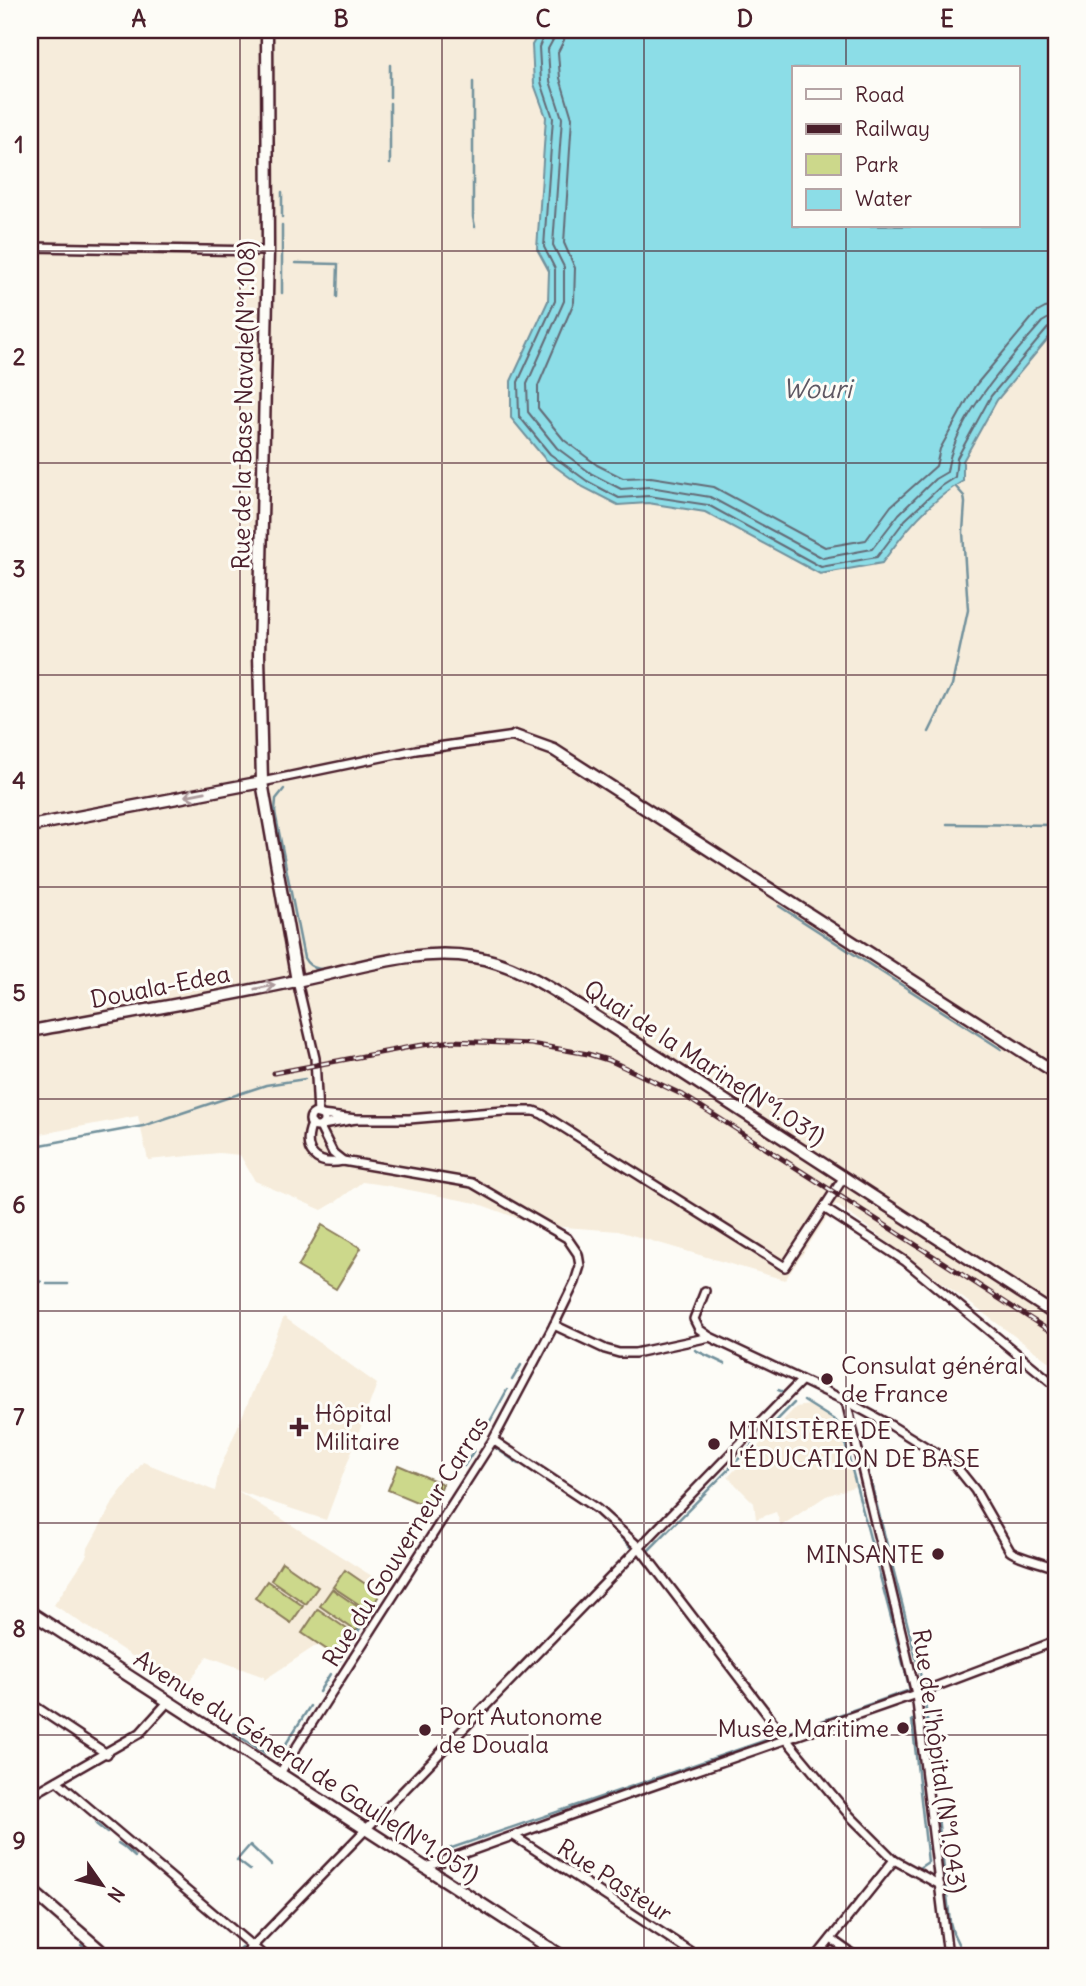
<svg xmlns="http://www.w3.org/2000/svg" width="1086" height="1986" font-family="Delius,sans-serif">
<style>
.built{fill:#f6ecdb}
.green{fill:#ccd88b;stroke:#8b7c5b;stroke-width:2}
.water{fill:#8cdde7;stroke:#72919c;stroke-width:2;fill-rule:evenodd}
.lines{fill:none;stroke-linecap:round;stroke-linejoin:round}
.shore{stroke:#646b76;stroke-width:2}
.stream{stroke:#72919c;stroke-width:2.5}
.street-casing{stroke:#4a1f2b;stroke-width:12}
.secondary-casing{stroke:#4a1f2b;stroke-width:15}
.street{stroke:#fdfcf7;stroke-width:7}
.secondary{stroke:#fdfcf7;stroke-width:10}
.rail-casing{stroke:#4a1f2b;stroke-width:5}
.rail{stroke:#fdfcf7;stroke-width:2.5;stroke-dasharray:8;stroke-linecap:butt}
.oneway{stroke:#ac999b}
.grid{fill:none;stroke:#4a1f2b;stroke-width:2;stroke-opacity:0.55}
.poi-dot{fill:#4a1f2b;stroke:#fdfcf7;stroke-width:2.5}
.labels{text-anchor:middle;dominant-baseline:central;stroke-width:6;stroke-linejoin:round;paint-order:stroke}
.street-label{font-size:24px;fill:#4a1f2b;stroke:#fdfcf7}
.poi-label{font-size:24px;fill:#4a1f2b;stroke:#fdfcf7;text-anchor:start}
.water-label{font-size:26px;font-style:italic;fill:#5e5863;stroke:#fdfcf7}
.neatline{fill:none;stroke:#4a1f2b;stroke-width:2.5}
.grid-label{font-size:23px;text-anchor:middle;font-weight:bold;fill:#4a1f2b}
</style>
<rect width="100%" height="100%" fill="#fdfcf7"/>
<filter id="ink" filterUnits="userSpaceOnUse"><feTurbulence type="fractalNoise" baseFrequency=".0143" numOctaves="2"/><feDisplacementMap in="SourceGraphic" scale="14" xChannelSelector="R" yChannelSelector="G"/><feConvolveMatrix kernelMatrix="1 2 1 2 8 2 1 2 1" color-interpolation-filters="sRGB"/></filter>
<g filter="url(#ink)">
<!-- built -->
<g class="built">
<polygon points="30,30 541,30 532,45 534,84 546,117 537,249 549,271 548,301 511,381 618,505 648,503 705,512 820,574 882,563 910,525 945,491 963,481 963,461 997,400 1056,329 1056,1367 836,1204 785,1280 618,1231 537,1225 476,1203 384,1185 362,1182 337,1201 322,1210 255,1181 240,1155 219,1153 148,1160 138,1116 30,1136"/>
<polygon points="284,1317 377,1384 326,1520 238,1491 386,1585 338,1659 317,1645 264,1680 264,1677 207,1656 184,1690 54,1605 87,1555 88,1548 115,1499 143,1462 215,1491 219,1471"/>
<polygon points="809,1405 834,1421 837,1425 856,1486 826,1496 781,1526 776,1512 756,1519 754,1503 728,1477 796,1407"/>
</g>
<!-- green -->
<g class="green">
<polygon points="322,1225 361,1248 336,1289 298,1267"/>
<polygon points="398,1465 443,1484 431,1508 388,1490"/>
<polygon points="282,1562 318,1587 306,1604 271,1580"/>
<polygon points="345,1570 380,1594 369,1611 333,1587"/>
<polygon points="267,1581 303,1606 291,1623 255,1598"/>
<polygon points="332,1589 367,1613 356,1631 320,1606"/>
<polygon points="318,1609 354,1634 338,1657 302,1633"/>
</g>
<!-- water -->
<path class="water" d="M541 30H1056V329L997 400 963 461V481C928 502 905 531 882 563L820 574 705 512 648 503 618 505 583 487 545 459 511 418V381L548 301 549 271 537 249 546 117 534 84 532 45ZM794 68H1018V226H794Z"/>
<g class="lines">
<!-- shore -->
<g class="shore">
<polyline points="546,30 539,47 541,82 553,118 544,247 555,269 555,301 518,382 519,416 550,454 587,481 619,498 649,496 708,505 821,567 877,557 905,520 941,486 955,477 957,458 991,396 1048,328 1056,326"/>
<path d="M555 30 554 38 548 49 550 81 562 118 553 245 564 267V301L527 384 528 412 557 448 592 474 621 489 650 487 710 497 823 558 872 549 899 514 935 479 947 472C954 419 1007 363 1042 322L1049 318 1056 317"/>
<polyline points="566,30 564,40 558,52 560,78 572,118 564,243 575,268 574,302 538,386 538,408 564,440 597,465 623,478 651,477 714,487 825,547 866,540 891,506 936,466 940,449 975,386 1036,313 1045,308 1056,306"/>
</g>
<!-- stream -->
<g class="stream">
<polyline points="473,82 473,217 475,227"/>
<polyline points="390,97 390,65"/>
<polyline points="390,164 390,103"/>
<polyline points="282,217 282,192"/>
<polyline points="296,263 338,264 337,297"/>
<polyline points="282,293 282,225"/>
<polyline points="929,732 952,685 968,610 963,532 965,503 964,496 955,486"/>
<path d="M284 789 276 799 275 812 304 958C312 973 326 969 341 966"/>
<polyline points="947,824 1056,825"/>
<polyline points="779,906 1001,1049"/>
<polyline points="30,1147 143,1126 266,1085 305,1079"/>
<polyline points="897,1206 1025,1288"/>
<polyline points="30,1277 41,1282"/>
<polyline points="47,1284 68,1284"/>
<polyline points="695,1350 725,1364"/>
<polyline points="512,1380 521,1365"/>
<polyline points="778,1390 784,1392 781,1397"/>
<polyline points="488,1425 507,1390"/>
<polyline points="858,1432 924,1689"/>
<polyline points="500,1441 499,1437 549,1344"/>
<polyline points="494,1447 519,1464"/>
<polyline points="464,1466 474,1450"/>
<polyline points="526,1467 600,1516"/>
<polyline points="550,1473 599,1506 628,1532"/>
<polyline points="607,1523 632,1549"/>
<polyline points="647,1552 794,1403"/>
<polyline points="340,1660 369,1614"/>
<polyline points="319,1692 330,1674"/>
<polyline points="925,1702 935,1788"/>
<polyline points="912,1720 928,1862 919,1868"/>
<polyline points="234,1733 265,1753 284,1747 310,1706"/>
<polyline points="785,1734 910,1690 841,1428 836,1421 804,1401"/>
<polyline points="937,1808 950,1922 953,1933 964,1956"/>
<polyline points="96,1824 107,1833"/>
<polyline points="118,1843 124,1847"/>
<polyline points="125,1848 135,1857"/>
<polyline points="446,1850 772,1738"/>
<polyline points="250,1870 237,1860 250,1845 271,1865"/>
<polyline points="81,1945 94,1956"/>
<polyline points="233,1956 241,1947"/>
</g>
<defs>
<g id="street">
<polyline points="30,247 268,251"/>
<polyline points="262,782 416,750 515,736"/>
<polyline points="297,981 315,1058 318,1114"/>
<circle cx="317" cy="1120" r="7"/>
<polyline points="321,1115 356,1119"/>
<polyline points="322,1125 356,1119 409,1119 504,1111 534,1111 542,1114 785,1267 844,1177"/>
<polyline points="320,1127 333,1153 343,1161"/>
<polyline points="824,1208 905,1261 1056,1386"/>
<polyline points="705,1291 694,1319 699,1329 710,1337"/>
<path d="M554 1325 605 1349 619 1353H635L710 1337 846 1401 892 1426 955 1465 975 1490 1010 1551C1016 1557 1044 1563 1056 1568"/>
<polyline points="846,1401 916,1694 948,1956"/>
<polyline points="493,1440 597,1509 639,1547 786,1739 850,1816 894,1860 940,1885"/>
<polyline points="1050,1643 1056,1654"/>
<polyline points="30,1703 107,1754"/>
<path d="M280 1773 493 1440 554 1325 575 1282 580 1266 578 1254 567 1238 472 1183 343 1161C316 1167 301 1151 312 1124"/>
<polyline points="57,1781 264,1956"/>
<polyline points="30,1796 140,1733 168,1702"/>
<polyline points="514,1836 697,1956"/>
<polyline points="426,1867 629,1794 916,1694 1056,1641"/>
<polyline points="831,1939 855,1956"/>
<polyline points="243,1956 801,1381"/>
<polyline points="817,1956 894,1860"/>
</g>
<g id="secondary">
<polyline points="267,30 268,251 259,655 262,782 297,981"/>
<polyline points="515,736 554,750 1056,1073"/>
<polyline points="30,826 262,782"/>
<path d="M30 1031C119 1015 208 1000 296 981 354 970 414 947 474 957 514 963 550 988 584 1009L1056 1315"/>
<polyline points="30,1612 562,1956"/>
<polyline points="30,1889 107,1956"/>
<polyline points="542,1956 550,1948"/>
</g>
</defs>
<!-- street casing -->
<use href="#street" class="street-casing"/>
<!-- secondary casing -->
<use href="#secondary" class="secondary-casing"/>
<!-- street -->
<use href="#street" class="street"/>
<!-- secondary -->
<use href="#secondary" class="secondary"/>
<defs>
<polyline id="rail" points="274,1073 416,1046 453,1041 531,1044 588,1054 611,1061 683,1095 1056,1335"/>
</defs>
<!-- rail casing -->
<use href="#rail" class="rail-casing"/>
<!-- rail -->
<use href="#rail" class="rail"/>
</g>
<!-- one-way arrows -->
<defs><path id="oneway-shaft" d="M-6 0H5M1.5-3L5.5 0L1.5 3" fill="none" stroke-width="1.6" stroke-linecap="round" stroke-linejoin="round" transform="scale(1.75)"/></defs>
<g class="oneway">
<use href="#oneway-shaft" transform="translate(195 794) rotate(169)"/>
<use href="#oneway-shaft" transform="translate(265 987) rotate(-11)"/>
</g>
</g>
<!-- grid -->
<path class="grid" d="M240 30V1956M442 30V1956M644 30V1956M846 30V68M846 226V1956M30 251H1056M30 463H1056M30 675H1056M30 887H1056M30 1099H1056M30 1311H1056M30 1523H1056M30 1735H1056"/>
<!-- markers -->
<g class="poi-dot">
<circle cx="827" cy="1379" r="7"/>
<path d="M295.5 1416.5h7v7h7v7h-7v7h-7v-7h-7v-7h7z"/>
<circle cx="714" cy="1444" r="7"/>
<circle cx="938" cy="1554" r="7"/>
<circle cx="903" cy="1728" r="7"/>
<circle cx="425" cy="1730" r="7"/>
</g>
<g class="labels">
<!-- street labels -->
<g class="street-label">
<text transform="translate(243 405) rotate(-89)">Rue de la Base Navale(N°1.108)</text>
<text transform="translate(160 986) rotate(-11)">Douala-Edea</text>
<text transform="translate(705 1062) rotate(33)">Quai de la Marine(N°1.031)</text>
<text transform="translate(405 1541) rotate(-58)">Rue du Gouverneur Carras</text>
<text transform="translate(940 1761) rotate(82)">Rue de l'hôpital (N°1.043)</text>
<text transform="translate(307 1766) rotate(33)">Avenue du Géneral de Gaulle(N°1.051)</text>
<text transform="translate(615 1880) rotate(33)">Rue Pasteur</text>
</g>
<!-- poi labels -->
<g class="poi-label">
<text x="841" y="1365">Consulat général<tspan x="841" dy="28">de France</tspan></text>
<text x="315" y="1413">Hôpital<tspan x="315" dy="28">Militaire</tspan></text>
<text x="728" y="1430">MINISTÈRE DE<tspan x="728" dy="28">L'ÉDUCATION DE BASE</tspan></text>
<text x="924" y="1554" text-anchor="end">MINSANTE</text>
<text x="439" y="1716">Port Autonome<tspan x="439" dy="28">de Douala</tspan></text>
<text x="889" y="1728" text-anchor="end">Musée Maritime</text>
</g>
<!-- water labels -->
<g class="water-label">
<text x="817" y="388">Wouri</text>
</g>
</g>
<!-- margin -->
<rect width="1086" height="1986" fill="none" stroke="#fdfcf7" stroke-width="77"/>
<!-- legend -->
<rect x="792" y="66" width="228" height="161" fill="#fdfcf7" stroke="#b5a4a5" stroke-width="2"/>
<rect x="806" y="89" width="35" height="10" fill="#fdfcf7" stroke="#b5a4a5" stroke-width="2"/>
<text x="855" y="102" font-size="21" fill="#4a1f2b">Road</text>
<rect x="806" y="124" width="35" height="10" fill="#4a1f2b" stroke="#b5a4a5" stroke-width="2"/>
<text x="855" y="136" font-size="21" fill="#4a1f2b">Railway</text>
<rect x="806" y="154" width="35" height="21" fill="#ccd88b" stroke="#b5a4a5" stroke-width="2"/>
<text x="855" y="172" font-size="21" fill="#4a1f2b">Park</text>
<rect x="806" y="189" width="35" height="21" fill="#8cdde7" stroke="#b5a4a5" stroke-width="2"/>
<text x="855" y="206" font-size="21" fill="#4a1f2b">Water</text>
<!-- north arrow -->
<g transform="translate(102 1885) rotate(124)" stroke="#fdfcf7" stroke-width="5" paint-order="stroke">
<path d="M0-5L12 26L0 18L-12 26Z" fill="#4a1f2b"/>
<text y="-10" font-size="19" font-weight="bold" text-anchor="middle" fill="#4a1f2b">N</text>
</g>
<rect x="38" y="38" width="1010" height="1910" class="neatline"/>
<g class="grid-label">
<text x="139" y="27">A</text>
<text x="341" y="27">B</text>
<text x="543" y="27">C</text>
<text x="745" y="27">D</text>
<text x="947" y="27">E</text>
<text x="19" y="153">1</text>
<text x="19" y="365">2</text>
<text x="19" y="577">3</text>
<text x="19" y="789">4</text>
<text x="19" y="1001">5</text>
<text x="19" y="1213">6</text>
<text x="19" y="1425">7</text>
<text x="19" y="1637">8</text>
<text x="19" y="1849">9</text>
</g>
</svg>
